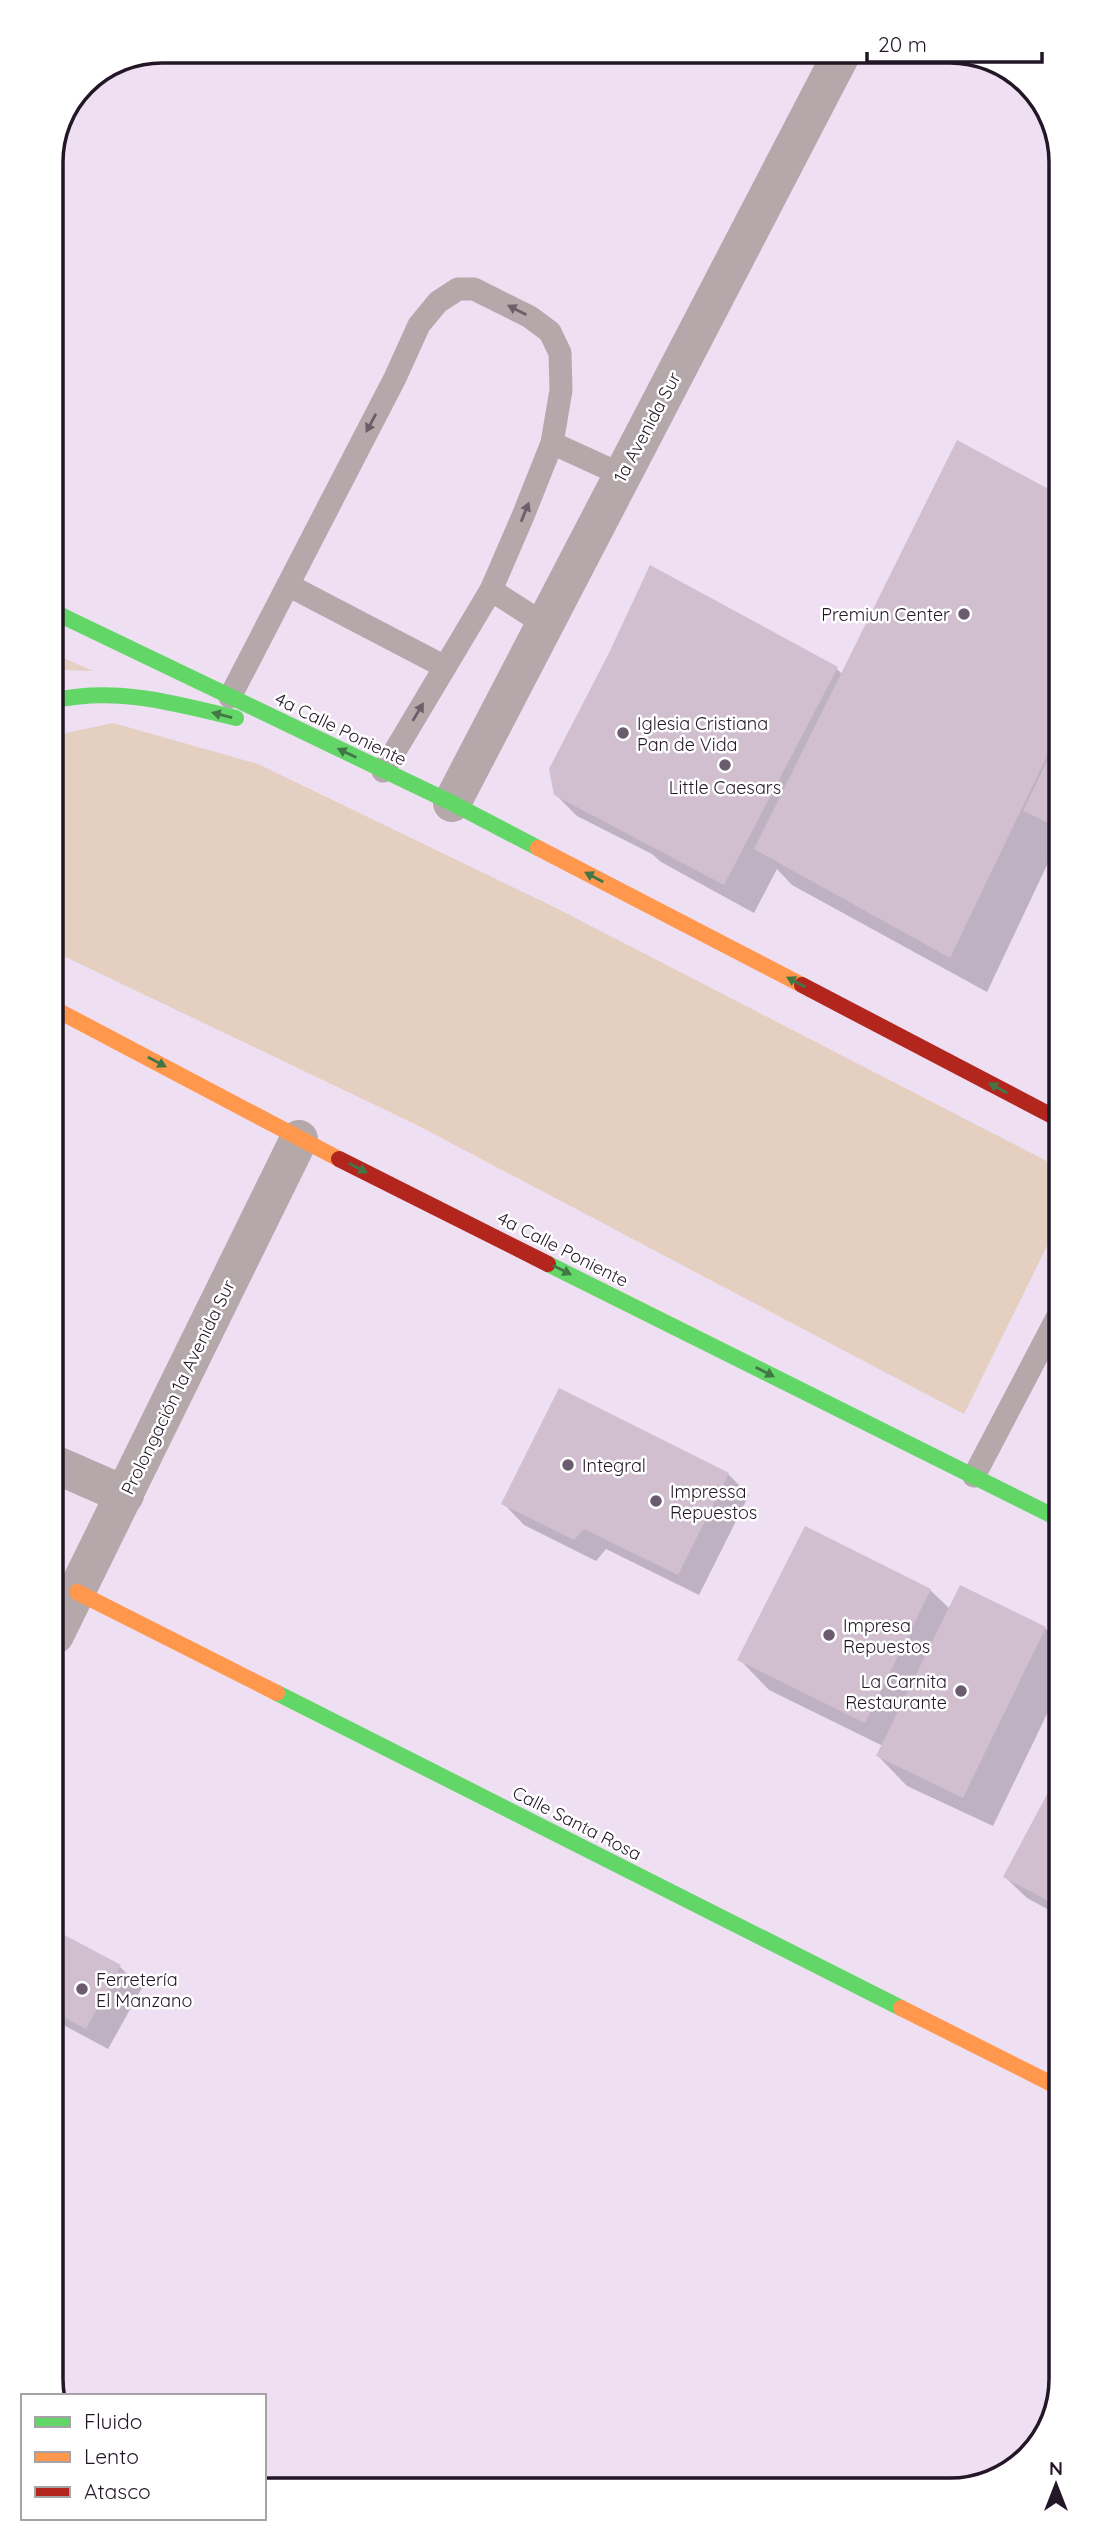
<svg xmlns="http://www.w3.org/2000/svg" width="1112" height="2541" font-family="Quicksand,sans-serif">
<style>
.green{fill:#e4cfc1}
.shadow{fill:#0003}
.building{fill:#d1becf}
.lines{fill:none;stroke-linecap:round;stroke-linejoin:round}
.lane{stroke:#b5a8ab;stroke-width:23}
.street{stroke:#b5a8ab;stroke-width:38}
.fast{stroke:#63d668;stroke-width:16}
.slow{stroke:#ff974d;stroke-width:16}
.jam{stroke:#b3261e;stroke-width:16}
.oneway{fill:#6c5f68}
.oneway2{fill:#437647}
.poi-dot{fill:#6a5c6e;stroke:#fff;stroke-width:2.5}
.labels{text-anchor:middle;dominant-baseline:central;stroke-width:5;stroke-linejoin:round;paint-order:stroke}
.street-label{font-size:18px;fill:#231626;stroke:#fff}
.poi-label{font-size:18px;fill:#231626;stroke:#fff;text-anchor:start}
.rim{fill:none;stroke:#231626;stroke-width:3.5}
</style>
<rect width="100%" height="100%" fill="#eedff3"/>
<!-- green -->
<g class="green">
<polygon points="52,653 93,671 64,670 52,673"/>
<polygon points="113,723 258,764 554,907 1058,1167 1058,1224 964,1414 417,1125 53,951 52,740 61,734"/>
</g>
<!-- shadow -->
<g class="shadow">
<polygon points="958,442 1056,495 1057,844 987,992 792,885 777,869 754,913 661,862 652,854 577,816 555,794 837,669 843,675"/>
<polygon points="728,1474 749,1495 699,1595 606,1549 596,1561 524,1525 503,1503"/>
<polygon points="930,1590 950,1609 1045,1628 1059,1642 1059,1689 993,1826 907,1786 878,1756 883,1746 769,1690 740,1660"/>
<polygon points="1060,1774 1060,1916 1027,1898 1005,1877"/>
<polygon points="55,1932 120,1967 142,1988 108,2049 56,2021"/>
</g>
<!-- building -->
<g class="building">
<polygon points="957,440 1056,493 1057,735 950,958 754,849"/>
<polygon points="650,565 838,667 724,885 554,795 549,769 609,653"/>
<polygon points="1057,740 1057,827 1023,811"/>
<polygon points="559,1388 729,1473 678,1575 584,1529 574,1540 501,1504"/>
<polygon points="805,1526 931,1589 865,1723 737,1660"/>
<polygon points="960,1585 1046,1627 963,1798 876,1756"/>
<polygon points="1060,1770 1060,1907 1003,1877"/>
<polygon points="55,1930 121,1965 86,2029 56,2013"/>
</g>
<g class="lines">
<!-- lane -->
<g class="lane">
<polyline points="552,443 622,475"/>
<polyline points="288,585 445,667"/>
<polyline points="491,590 544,624"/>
<polyline points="230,697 395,378 419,325 438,302 458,289 474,289 530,317 550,332 560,353 561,390 552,443 523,516 491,590 383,771"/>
<polyline points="974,1476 1059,1314"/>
</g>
<!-- street -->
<g class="street">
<polyline points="452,803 843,51"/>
<polyline points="54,1464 125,1495"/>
<polyline points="55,1635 299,1139"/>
</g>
<!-- fast -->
<g class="fast">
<polyline points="52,611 452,803 538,848"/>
<path d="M52 701C115 686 174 703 236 718"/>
<polyline points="548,1264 1059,1519"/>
<polyline points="277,1693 901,2008"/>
</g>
<!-- slow -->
<g class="slow">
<polyline points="538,848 802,985"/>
<polyline points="53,1008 339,1159"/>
<polyline points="77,1592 277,1693"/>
<polyline points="901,2008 1060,2088"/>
</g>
<!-- jam -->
<g class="jam">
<polyline points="802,985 1058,1119"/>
<polyline points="339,1159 548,1264"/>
</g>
</g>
<!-- one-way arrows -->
<defs><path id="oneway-solid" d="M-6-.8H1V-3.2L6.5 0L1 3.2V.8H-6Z" transform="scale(1.75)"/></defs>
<g class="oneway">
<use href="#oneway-solid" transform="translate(517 310) rotate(-153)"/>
<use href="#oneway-solid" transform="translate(371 423) rotate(118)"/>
<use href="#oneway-solid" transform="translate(525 512) rotate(-68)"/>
<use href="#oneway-solid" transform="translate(418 712) rotate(-59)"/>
</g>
<g class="oneway2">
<use href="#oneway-solid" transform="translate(222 715) rotate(-166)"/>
<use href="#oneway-solid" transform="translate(347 753) rotate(-154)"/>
<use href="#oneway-solid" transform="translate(594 877) rotate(-152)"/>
<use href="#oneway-solid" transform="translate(796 982) rotate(-152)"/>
<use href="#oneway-solid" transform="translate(157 1062) rotate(28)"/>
<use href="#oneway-solid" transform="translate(998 1088) rotate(-152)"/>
<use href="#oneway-solid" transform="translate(358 1168) rotate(27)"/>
<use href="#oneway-solid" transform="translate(562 1270) rotate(27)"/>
<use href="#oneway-solid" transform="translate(765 1372) rotate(27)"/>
</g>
<!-- markers -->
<g class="poi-dot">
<circle cx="964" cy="614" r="7"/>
<circle cx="623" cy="733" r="7"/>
<circle cx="725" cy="765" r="7"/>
<circle cx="568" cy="1465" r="7"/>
<circle cx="656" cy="1501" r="7"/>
<circle cx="829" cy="1635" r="7"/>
<circle cx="961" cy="1691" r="7"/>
<circle cx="82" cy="1989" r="7"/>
</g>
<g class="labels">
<!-- street labels -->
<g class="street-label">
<text transform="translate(647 427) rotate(-62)">1a Avenida Sur</text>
<text transform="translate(341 729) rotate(26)">4a Calle Poniente</text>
<text transform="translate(563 1249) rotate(27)">4a Calle Poniente</text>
<text transform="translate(178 1387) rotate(-64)">Prolongación 1a Avenida Sur</text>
<text transform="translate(577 1823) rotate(27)">Calle Santa Rosa</text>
</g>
<!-- poi labels -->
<g class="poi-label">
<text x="950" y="614" text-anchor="end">Premiun Center</text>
<text x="637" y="723">Iglesia Cristiana<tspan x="637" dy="21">Pan de Vida</tspan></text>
<text x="725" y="787" text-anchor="middle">Little Caesars</text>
<text x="582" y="1465">Integral</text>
<text x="670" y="1491">Impressa<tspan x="670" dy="21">Repuestos</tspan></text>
<text x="843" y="1625">Impresa<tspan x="843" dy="21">Repuestos</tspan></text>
<text x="947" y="1681" text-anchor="end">La Carnita<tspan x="947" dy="21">Restaurante</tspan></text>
<text x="96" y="1979">Ferretería<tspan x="96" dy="21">El Manzano</tspan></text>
</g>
</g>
<!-- crop -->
<path d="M0 0H1112V2541H0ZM162 63H950A99 99 0 0 1 1049 162V2379A99 99 0 0 1 950 2478H162A99 99 0 0 1 63 2379V162A99 99 0 0 1 162 63Z" fill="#fff" fill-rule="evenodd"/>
<path class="rim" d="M162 63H950A99 99 0 0 1 1049 162V2379A99 99 0 0 1 950 2478H162A99 99 0 0 1 63 2379V162A99 99 0 0 1 162 63Z"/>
<!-- legend -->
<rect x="21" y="2394" width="245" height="126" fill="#ffffff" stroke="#a7a2a8" stroke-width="2"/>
<rect x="35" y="2417" width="35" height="10" fill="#63d668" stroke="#a7a2a8" stroke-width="2"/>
<text x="84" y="2429" font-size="21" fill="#231626">Fluido</text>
<rect x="35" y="2452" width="35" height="10" fill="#ff974d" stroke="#a7a2a8" stroke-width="2"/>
<text x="84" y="2464" font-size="21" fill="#231626">Lento</text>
<rect x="35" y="2487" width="35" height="10" fill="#b3261e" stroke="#a7a2a8" stroke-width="2"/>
<text x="84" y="2499" font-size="21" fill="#231626">Atasco</text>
<!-- north arrow -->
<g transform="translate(1056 2485)" stroke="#ffffff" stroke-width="5" paint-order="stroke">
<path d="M0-5L12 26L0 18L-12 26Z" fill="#231626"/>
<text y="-10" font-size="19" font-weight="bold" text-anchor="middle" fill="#231626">N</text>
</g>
<!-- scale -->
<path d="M867 52v10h175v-10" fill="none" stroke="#231626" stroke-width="3.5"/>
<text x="878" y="52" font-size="21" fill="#231626" stroke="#ffffff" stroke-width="5" paint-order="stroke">20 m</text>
</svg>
